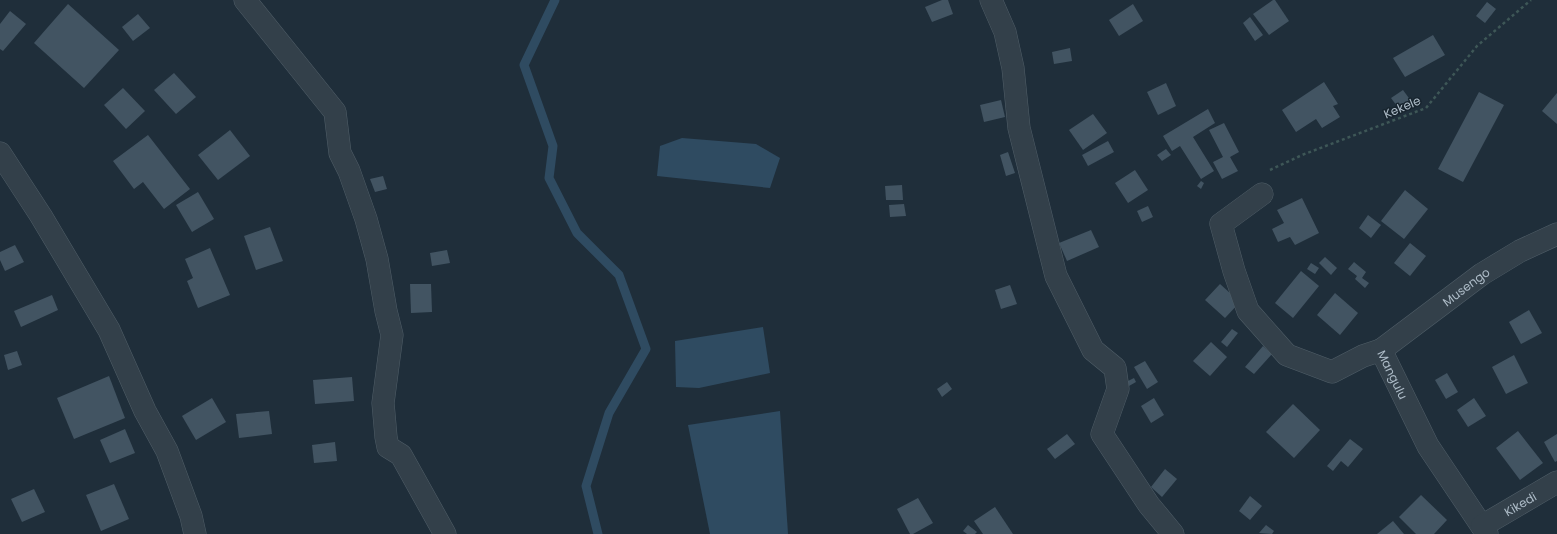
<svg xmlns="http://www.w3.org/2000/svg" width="1557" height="534" font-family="Poppins,sans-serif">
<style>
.water{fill:#2f4b61}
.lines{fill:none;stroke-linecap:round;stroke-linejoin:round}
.stream{stroke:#2f4b61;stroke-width:9}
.building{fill:#425462}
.street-casing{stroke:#505e68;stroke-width:23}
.path{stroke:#3e5757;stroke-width:2.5;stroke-dasharray:3 3;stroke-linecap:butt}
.street{stroke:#33404a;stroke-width:22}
.labels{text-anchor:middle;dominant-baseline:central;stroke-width:3;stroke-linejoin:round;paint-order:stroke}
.street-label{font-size:12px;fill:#adbbc7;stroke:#18252f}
</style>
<rect width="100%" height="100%" fill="#1f2e3a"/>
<!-- water -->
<g class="water">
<polygon points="682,138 756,144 780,158 770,188 657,176 660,146"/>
<polygon points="763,327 770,373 699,388 676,387 675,341"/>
<polygon points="780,411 788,534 710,534 688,425"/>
</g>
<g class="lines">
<!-- stream -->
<polyline class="stream" points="555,0 524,65 553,146 549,178 577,233 619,275 646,349 609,413 586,486 598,534"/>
</g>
<!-- building -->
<g class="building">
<polygon points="942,0 948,0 953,14 932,22 925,7"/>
<polygon points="1273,0 1275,0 1289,21 1269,35 1253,14"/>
<polygon points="1487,2 1496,9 1485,23 1476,16"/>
<polygon points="68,4 119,50 84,88 34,43"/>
<polygon points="1133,4 1143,21 1119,36 1109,20"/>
<polygon points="10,11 26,24 3,51 0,49 0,24"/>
<polygon points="138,14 150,28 133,41 122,27"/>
<polygon points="1250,17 1263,35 1255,41 1243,23"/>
<polygon points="1433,35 1445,55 1405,77 1393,58"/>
<polygon points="1070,48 1072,61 1054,64 1052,52"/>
<polygon points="174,73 196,97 176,114 154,90"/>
<polygon points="1324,82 1338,104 1333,106 1340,117 1322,128 1316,119 1296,132 1282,110"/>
<polygon points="1166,83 1176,106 1158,115 1147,92"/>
<polygon points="123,88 145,111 126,129 104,105"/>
<polygon points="1403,90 1414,105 1402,113 1391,98"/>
<polygon points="1479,92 1504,105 1463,182 1438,169"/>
<polygon points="1557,93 1557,124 1542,111"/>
<polygon points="1001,100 1005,117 984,122 980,105"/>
<polygon points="1208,109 1215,123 1193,137 1214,171 1201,179 1180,146 1172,151 1163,136"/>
<polygon points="1093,114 1107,133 1083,150 1069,130"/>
<polygon points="1224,123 1239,152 1230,157 1238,171 1222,179 1213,162 1223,157 1209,130"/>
<polygon points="230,130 250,156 218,180 198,155"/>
<polygon points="148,135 190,189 164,209 143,182 134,189 113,161"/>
<polygon points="1108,141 1114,152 1088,166 1082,155"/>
<polygon points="1166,149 1171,155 1162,161 1157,155"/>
<polygon points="1008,152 1015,173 1006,176 1000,155"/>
<polygon points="1135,170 1148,190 1128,203 1115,183"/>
<polygon points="383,176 387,189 375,192 370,179"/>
<polygon points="1201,181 1204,183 1201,189 1197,186"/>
<polygon points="902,185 903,200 886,200 885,186"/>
<polygon points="1405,190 1428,209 1404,239 1381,221"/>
<polygon points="198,192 214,219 192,232 176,205"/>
<polygon points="1302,198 1319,233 1295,245 1290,237 1278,242 1272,229 1284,223 1277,210"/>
<polygon points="904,204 906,216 890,217 889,205"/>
<polygon points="1148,206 1153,217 1142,222 1137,211"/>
<polygon points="1368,215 1381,225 1371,238 1359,228"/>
<polygon points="270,227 283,261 256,270 244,236"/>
<polygon points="1091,230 1099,247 1067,261 1059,243"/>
<polygon points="1410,243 1426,256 1410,276 1394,263"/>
<polygon points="15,245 24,262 5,271 0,260 0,252"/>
<polygon points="210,248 230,295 198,308 187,281 193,278 185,259"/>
<polygon points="447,250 450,263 432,266 430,253"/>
<polygon points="1325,257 1337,268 1331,275 1319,263"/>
<polygon points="1354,262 1366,272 1362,278 1369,283 1365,288 1355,279 1357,276 1348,269"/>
<polygon points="1311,263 1319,268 1315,274 1307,269"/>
<polygon points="1301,271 1319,286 1293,318 1275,303"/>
<polygon points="410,284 431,284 432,312 411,313"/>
<polygon points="1220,284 1240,302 1225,318 1205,300"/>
<polygon points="1010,285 1017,304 1001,309 995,290"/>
<polygon points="1335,293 1358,313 1340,335 1317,315"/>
<polygon points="52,295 58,310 21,327 14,311"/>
<polygon points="1529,310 1542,333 1521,344 1509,322"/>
<polygon points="1232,329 1238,333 1227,347 1221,342"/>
<polygon points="1211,342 1227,357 1210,376 1193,361"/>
<polygon points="1263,346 1272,354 1254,374 1245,367"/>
<polygon points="17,351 22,365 8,370 4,355"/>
<polygon points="1514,355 1528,383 1506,394 1492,367"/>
<polygon points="1145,361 1158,382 1147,389 1134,367"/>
<polygon points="1447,373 1458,392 1446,399 1435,380"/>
<polygon points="109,376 125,418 74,439 57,398"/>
<polygon points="352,377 354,401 315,404 313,380"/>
<polygon points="1134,378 1136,382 1129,386 1126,382"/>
<polygon points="947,382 952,389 942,397 937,389"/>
<polygon points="212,398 226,422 196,440 182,416"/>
<polygon points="1154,398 1164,415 1151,423 1141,406"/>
<polygon points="1474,398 1486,416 1468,427 1457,410"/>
<polygon points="1293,404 1320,430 1294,458 1266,432"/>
<polygon points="269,411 272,434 239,438 236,414"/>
<polygon points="125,429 135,453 110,463 100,440"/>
<polygon points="1518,431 1543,463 1520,480 1496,448"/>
<polygon points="1067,434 1075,444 1055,459 1047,449"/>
<polygon points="1557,434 1557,461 1555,462 1544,442"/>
<polygon points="1350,439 1363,449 1348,467 1341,461 1333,471 1327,466"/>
<polygon points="335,442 337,461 314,463 312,445"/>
<polygon points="1165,469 1177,479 1162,497 1151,487"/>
<polygon points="114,484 129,519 101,531 86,495"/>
<polygon points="34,489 45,512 22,522 11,499"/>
<polygon points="1421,495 1447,520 1434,534 1416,534 1399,517"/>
<polygon points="1250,496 1262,506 1250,520 1239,511"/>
<polygon points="918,498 933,523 913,534 910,534 897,509"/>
<polygon points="995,507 1013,534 983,534 974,521"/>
<polygon points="1393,521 1404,534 1377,534"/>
<polygon points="968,525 977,532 975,534 967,534 963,531"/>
<polygon points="1266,525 1274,531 1272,534 1259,533"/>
</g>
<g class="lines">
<defs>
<g id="street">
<polyline points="245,0 335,112 340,153 349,171 366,219 377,259 386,311 392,335 383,403 386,437 388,447 401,455 445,534"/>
<polyline points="991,0 1005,32 1013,68 1019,128 1056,276 1093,350 1115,368 1118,389 1102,434 1149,505 1173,534"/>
<polyline points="0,153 41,216 109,330 145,411 167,451 191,516 195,534"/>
<path id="s1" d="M1262 194 1221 224 1234 271 1248 311 1287 355 1332 372 1363 356 1381 350 1428 446 1487 534"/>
<path id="s2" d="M1381 350 1482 274 1520 251 1557 234"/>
<path id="s3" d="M1482 526 1557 482"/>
</g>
</defs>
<!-- street casing -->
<use href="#street" class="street-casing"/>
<!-- path -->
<polyline class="path" points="1270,170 1302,155 1426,108 1477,46 1531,0"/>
<!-- street -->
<use href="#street" class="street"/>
</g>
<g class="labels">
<!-- street labels -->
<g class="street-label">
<text transform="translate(1402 107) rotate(-23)">Kekele</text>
<text stroke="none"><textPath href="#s2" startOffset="106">Musengo</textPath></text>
<text stroke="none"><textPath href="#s1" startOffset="330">Mangulu</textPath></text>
<text stroke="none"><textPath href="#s3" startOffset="44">Kikedi</textPath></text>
</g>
</g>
</svg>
